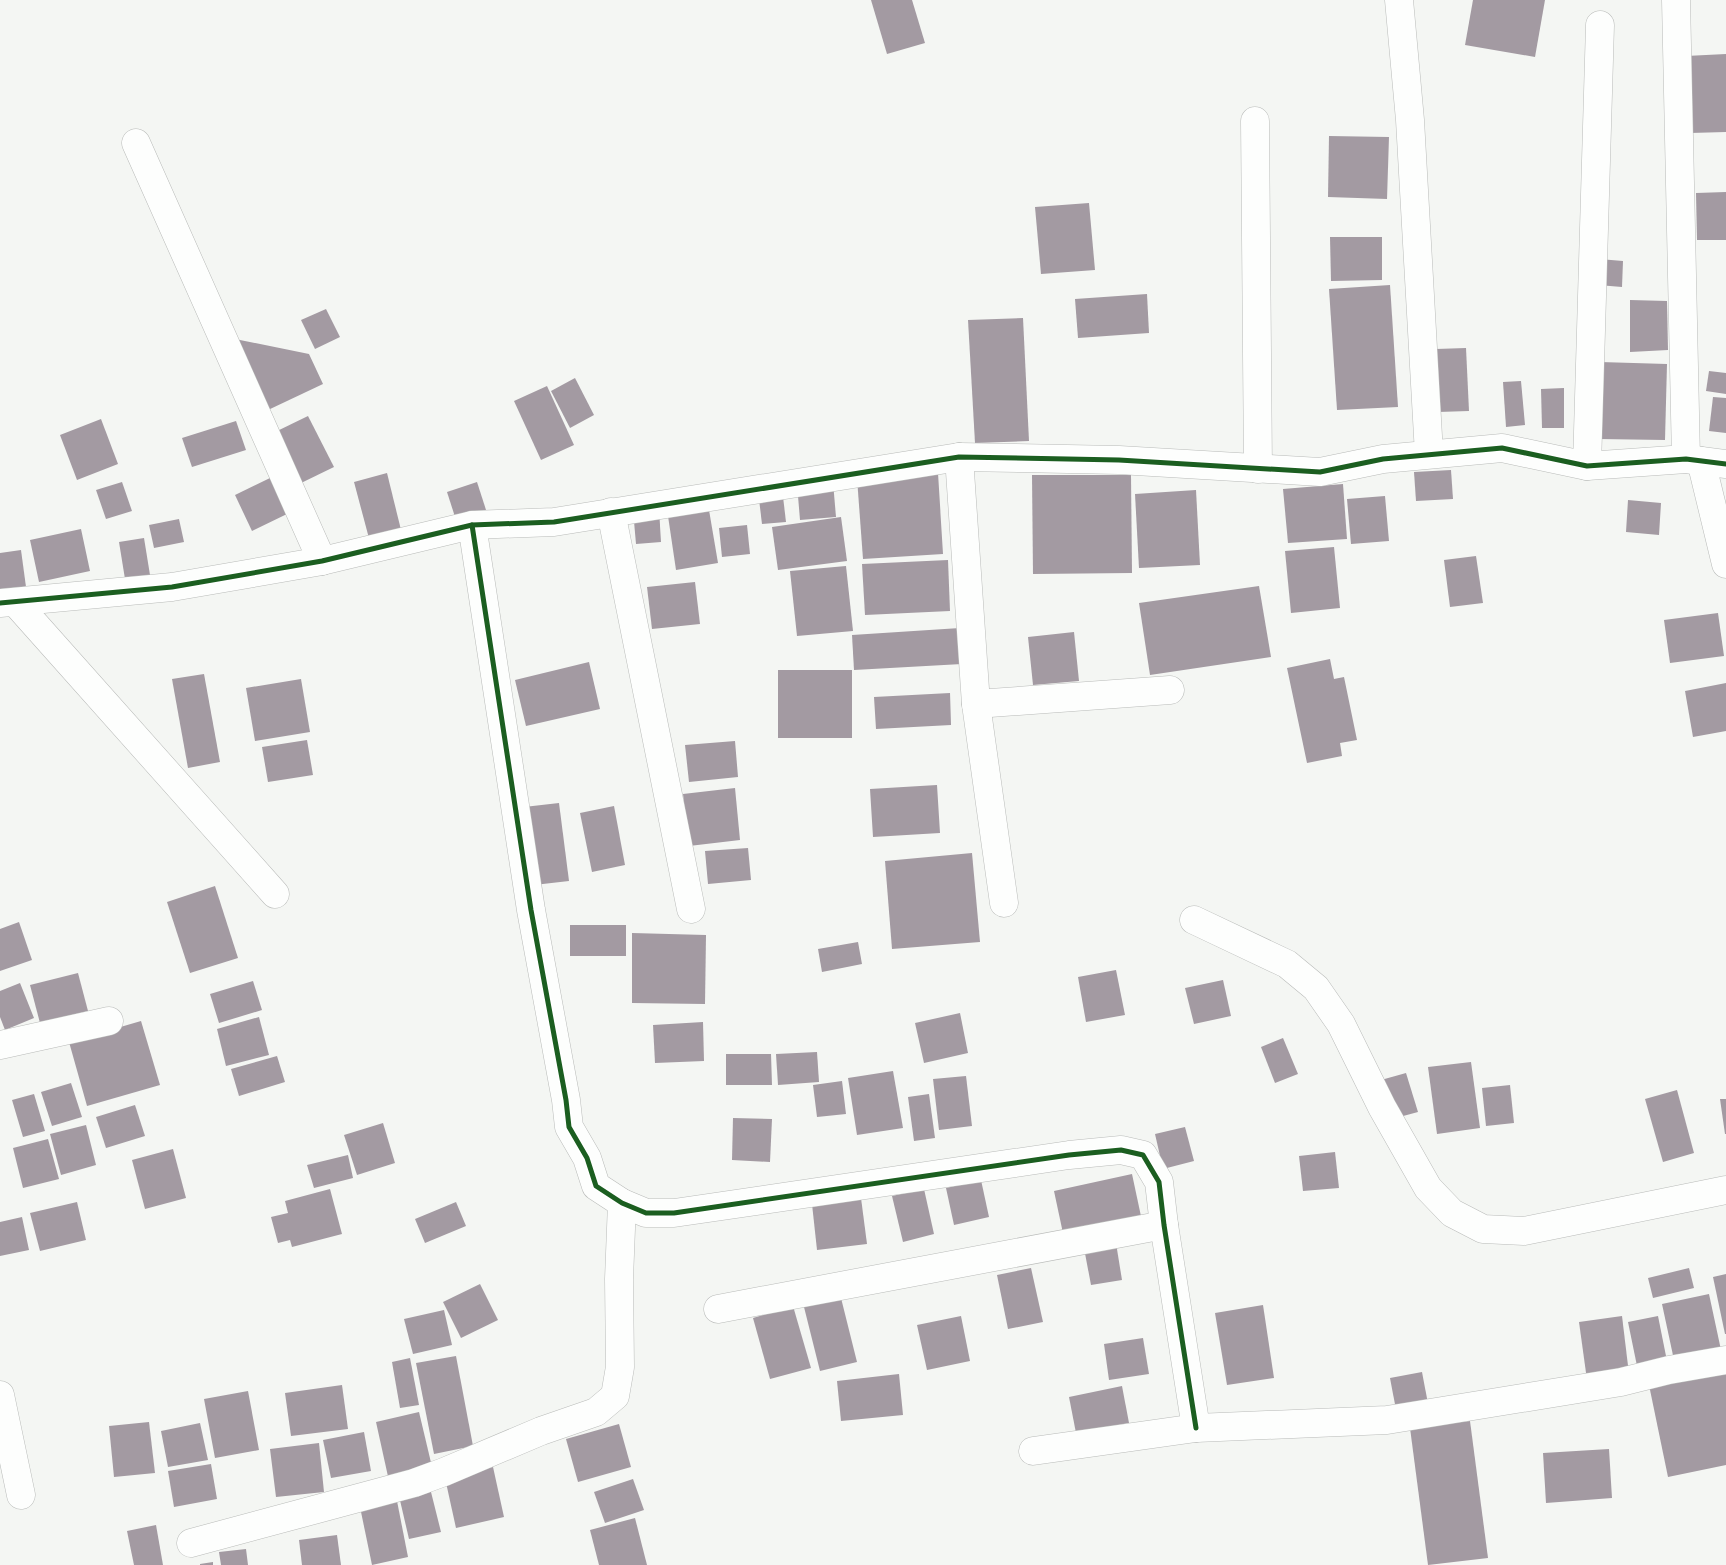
<svg xmlns="http://www.w3.org/2000/svg" width="1726" height="1565" font-family="'Golos Text',sans-serif">
<style>
.building{fill:#a39aa2}
.lines{fill:none;stroke-linecap:round;stroke-linejoin:round}
.minor-casing{stroke:#b9bbb9;stroke-width:29}
.minor{stroke:#fdfefd;stroke-width:28}
.cycleway-casing{stroke:#fff;stroke-width:8}
.cycleway{stroke:#1b5e20;stroke-width:5}
</style>
<rect width="100%" height="100%" fill="#f4f6f3"/>
<!-- building -->
<g class="building">
<polygon points="871,0 912,0 925,43 887,54"/>
<polygon points="1473,0 1545,0 1535,57 1465,45"/>
<polygon points="1726,54 1726,132 1690,133 1686,56"/>
<polygon points="1329,136 1389,137 1387,199 1328,197"/>
<polygon points="1726,192 1726,240 1697,240 1696,193"/>
<polygon points="1089,203 1095,270 1041,274 1035,207"/>
<polygon points="1330,237 1382,237 1382,280 1331,281"/>
<polygon points="1599,259 1623,261 1622,287 1598,285"/>
<polygon points="1390,285 1398,407 1337,410 1329,289"/>
<polygon points="1147,294 1149,333 1078,338 1075,299"/>
<polygon points="1630,300 1667,301 1668,350 1630,352"/>
<polygon points="326,309 340,337 315,349 301,320"/>
<polygon points="1023,318 1029,441 975,443 968,320"/>
<polygon points="235,339 309,354 323,384 268,410"/>
<polygon points="1466,348 1469,411 1438,412 1436,349"/>
<polygon points="1600,362 1667,364 1665,440 1599,439"/>
<polygon points="1709,371 1726,373 1726,394 1706,391"/>
<polygon points="575,378 594,415 570,428 551,391"/>
<polygon points="1521,381 1525,425 1506,427 1503,382"/>
<polygon points="547,386 574,445 541,460 514,401"/>
<polygon points="1564,388 1564,428 1542,428 1541,389"/>
<polygon points="1713,397 1726,398 1726,433 1709,431"/>
<polygon points="308,416 334,467 299,484 273,433"/>
<polygon points="101,419 118,464 77,480 60,435"/>
<polygon points="236,421 246,450 192,467 182,438"/>
<polygon points="1451,470 1453,499 1416,501 1414,472"/>
<polygon points="387,473 402,534 370,542 354,482"/>
<polygon points="938,473 943,554 863,559 857,478"/>
<polygon points="1032,475 1131,475 1132,573 1033,574"/>
<polygon points="270,478 287,514 252,531 235,495"/>
<polygon points="122,482 132,511 106,519 96,490"/>
<polygon points="477,482 487,513 457,523 447,492"/>
<polygon points="833,482 836,517 800,520 797,484"/>
<polygon points="1343,484 1347,539 1288,543 1283,489"/>
<polygon points="782,488 786,522 762,524 758,491"/>
<polygon points="1196,490 1200,565 1139,568 1135,494"/>
<polygon points="1385,496 1389,541 1351,544 1347,499"/>
<polygon points="1628,500 1661,503 1659,535 1626,532"/>
<polygon points="659,509 661,542 636,544 633,510"/>
<polygon points="709,510 718,563 676,570 668,516"/>
<polygon points="841,517 847,561 778,570 772,527"/>
<polygon points="179,519 184,542 154,548 149,525"/>
<polygon points="747,525 750,554 722,557 719,528"/>
<polygon points="81,529 90,571 39,582 30,540"/>
<polygon points="144,538 150,575 125,579 119,542"/>
<polygon points="1334,547 1340,608 1291,613 1285,551"/>
<polygon points="21,550 26,587 0,591 0,553"/>
<polygon points="1476,556 1483,603 1450,607 1444,560"/>
<polygon points="948,560 950,611 865,615 862,564"/>
<polygon points="846,566 853,631 797,636 790,571"/>
<polygon points="695,582 700,624 652,629 647,587"/>
<polygon points="1259,586 1271,657 1150,675 1139,603"/>
<polygon points="1718,613 1724,656 1670,663 1664,620"/>
<polygon points="960,628 962,664 854,670 852,635"/>
<polygon points="1074,632 1079,681 1033,685 1028,637"/>
<polygon points="1330,659 1334,679 1344,677 1357,740 1340,743 1342,756 1307,763 1287,668"/>
<polygon points="589,662 600,709 526,726 515,680"/>
<rect x="778" y="670" width="74" height="68"/>
<polygon points="204,674 220,762 188,768 172,679"/>
<polygon points="301,679 310,732 255,741 246,688"/>
<polygon points="1726,683 1726,731 1693,737 1685,691"/>
<polygon points="950,693 951,725 876,729 874,697"/>
<polygon points="307,740 313,775 268,782 262,747"/>
<polygon points="735,741 738,777 689,782 685,745"/>
<polygon points="937,785 940,833 873,837 870,789"/>
<polygon points="735,788 740,840 689,846 683,794"/>
<polygon points="559,803 569,881 534,885 524,807"/>
<polygon points="614,806 625,865 592,872 580,813"/>
<polygon points="748,848 751,880 708,884 705,851"/>
<polygon points="972,853 980,942 892,949 885,861"/>
<polygon points="215,886 238,958 190,973 167,902"/>
<polygon points="19,922 32,960 0,971 0,929"/>
<rect x="570" y="925" width="56" height="31"/>
<polygon points="632,933 706,935 705,1004 632,1003"/>
<polygon points="858,942 862,964 822,972 818,949"/>
<polygon points="1116,970 1125,1015 1086,1022 1078,977"/>
<polygon points="78,973 88,1011 40,1023 30,985"/>
<polygon points="1223,980 1231,1016 1194,1024 1185,988"/>
<polygon points="253,981 262,1010 219,1023 210,994"/>
<polygon points="20,983 34,1018 5,1030 0,1017 0,991"/>
<polygon points="960,1013 968,1053 924,1063 915,1023"/>
<polygon points="259,1017 269,1055 226,1066 217,1029"/>
<polygon points="141,1021 160,1085 87,1106 69,1042"/>
<polygon points="703,1022 704,1061 655,1063 653,1025"/>
<polygon points="1283,1038 1298,1074 1275,1083 1261,1047"/>
<polygon points="817,1052 819,1082 778,1085 776,1054"/>
<polygon points="726,1054 771,1054 772,1085 726,1085"/>
<polygon points="277,1056 285,1082 239,1096 231,1069"/>
<polygon points="1471,1062 1480,1128 1437,1134 1428,1067"/>
<polygon points="893,1071 903,1128 857,1135 848,1078"/>
<polygon points="1406,1073 1418,1112 1392,1119 1381,1080"/>
<polygon points="966,1076 972,1126 939,1130 933,1079"/>
<polygon points="842,1081 846,1114 817,1117 813,1085"/>
<polygon points="71,1083 82,1117 52,1126 41,1092"/>
<polygon points="1510,1085 1514,1123 1486,1126 1482,1088"/>
<polygon points="1677,1090 1694,1153 1663,1162 1645,1099"/>
<polygon points="34,1094 45,1131 23,1137 12,1100"/>
<polygon points="929,1094 935,1138 914,1141 908,1097"/>
<polygon points="1720,1099 1726,1099 1726,1134 1725,1134"/>
<polygon points="135,1105 145,1136 106,1148 96,1117"/>
<polygon points="733,1118 772,1119 770,1162 732,1160"/>
<polygon points="383,1123 395,1163 357,1175 344,1135"/>
<polygon points="86,1125 96,1165 61,1175 50,1134"/>
<polygon points="1185,1127 1194,1161 1163,1169 1155,1134"/>
<polygon points="48,1139 59,1179 23,1188 13,1148"/>
<polygon points="173,1149 186,1198 145,1209 132,1160"/>
<polygon points="1335,1152 1339,1188 1303,1191 1299,1156"/>
<polygon points="348,1155 353,1178 314,1188 307,1165"/>
<polygon points="1132,1174 1142,1221 1064,1238 1054,1191"/>
<polygon points="981,1180 989,1217 954,1225 946,1188"/>
<polygon points="330,1189 342,1234 292,1247 290,1240 278,1243 271,1217 288,1213 285,1201"/>
<polygon points="924,1189 934,1234 903,1242 892,1196"/>
<polygon points="861,1198 867,1244 817,1250 812,1204"/>
<polygon points="77,1202 86,1240 40,1251 30,1213"/>
<polygon points="456,1202 466,1226 425,1243 415,1219"/>
<polygon points="22,1217 29,1250 0,1256 0,1222"/>
<polygon points="1116,1243 1122,1280 1091,1285 1084,1248"/>
<polygon points="1031,1268 1043,1322 1008,1329 997,1275"/>
<polygon points="1689,1268 1694,1288 1653,1298 1648,1278"/>
<polygon points="1726,1274 1726,1334 1725,1334 1713,1277"/>
<polygon points="480,1284 498,1320 461,1338 443,1302"/>
<polygon points="840,1294 857,1362 820,1371 803,1303"/>
<polygon points="1709,1294 1721,1350 1674,1360 1662,1304"/>
<polygon points="1263,1305 1274,1378 1227,1385 1215,1313"/>
<polygon points="793,1306 811,1368 770,1379 753,1318"/>
<polygon points="444,1310 452,1345 413,1354 404,1319"/>
<polygon points="961,1316 970,1361 927,1370 917,1325"/>
<polygon points="1622,1316 1629,1374 1587,1380 1579,1322"/>
<polygon points="1658,1316 1667,1361 1637,1366 1628,1322"/>
<polygon points="1143,1338 1149,1374 1109,1380 1104,1344"/>
<polygon points="456,1356 473,1446 434,1454 416,1363"/>
<polygon points="410,1358 419,1405 400,1408 392,1362"/>
<polygon points="1726,1370 1726,1465 1668,1477 1649,1385"/>
<polygon points="1422,1372 1429,1409 1397,1415 1390,1378"/>
<polygon points="899,1374 903,1415 841,1421 837,1381"/>
<polygon points="342,1385 348,1429 291,1436 285,1393"/>
<polygon points="1122,1386 1129,1423 1076,1433 1069,1397"/>
<polygon points="248,1391 259,1450 215,1458 204,1399"/>
<polygon points="419,1412 433,1471 389,1481 376,1422"/>
<polygon points="1470,1421 1488,1558 1428,1565 1410,1428"/>
<polygon points="149,1422 155,1473 114,1477 109,1426"/>
<polygon points="200,1423 208,1460 168,1467 161,1431"/>
<polygon points="619,1424 631,1467 578,1482 566,1439"/>
<polygon points="364,1432 371,1471 331,1478 323,1440"/>
<polygon points="319,1443 324,1492 276,1497 270,1449"/>
<polygon points="1609,1449 1612,1498 1546,1503 1543,1453"/>
<polygon points="211,1464 217,1499 174,1507 168,1471"/>
<polygon points="493,1467 504,1517 456,1528 445,1478"/>
<polygon points="633,1479 644,1510 605,1523 594,1492"/>
<polygon points="430,1488 441,1532 409,1539 399,1496"/>
<polygon points="397,1501 408,1557 372,1565 360,1507"/>
<polygon points="635,1518 647,1565 599,1565 590,1530"/>
<polygon points="156,1525 163,1565 134,1565 127,1531"/>
<polygon points="337,1535 341,1565 302,1565 299,1540"/>
<polygon points="246,1549 248,1565 221,1565 219,1552"/>
<polygon points="213,1562 213,1565 200,1565 200,1564"/>
</g>
<g class="lines">
<defs>
<g id="minor">
<polyline points="1399,0 1410,120 1429,454"/>
<polyline points="1676,0 1686,459"/>
<polyline points="1255,121 1258,469"/>
<polyline points="136,143 322,561"/>
<polyline points="959,457 976,704 1004,903"/>
<polyline points="1701,461 1726,564"/>
<polyline points="1587,466 1600,25"/>
<polyline points="611,512 691,909"/>
<polyline points="472,525 531,910 566,1100 569,1127 587,1158 596,1186 622,1203 646,1213 674,1213 1069,1155 1121,1150 1143,1155 1159,1182 1164,1225 1196,1428"/>
<polyline points="15,602 275,894"/>
<polyline points="0,603 172,587 322,561 472,525 554,522 959,457 1119,460 1320,472 1383,459 1502,448 1587,466 1686,459 1726,464"/>
<polyline points="976,704 1170,690"/>
<polyline points="1194,920 1287,964 1316,988 1341,1024 1382,1107 1428,1188 1452,1213 1483,1229 1524,1231 1726,1190"/>
<polyline points="0,1045 109,1021"/>
<polyline points="718,1309 1164,1225"/>
<polyline points="0,1395 21,1495"/>
<polyline points="1033,1451 1196,1428 1387,1420 1621,1382 1669,1370 1726,1360"/>
<polyline points="191,1543 414,1483 444,1472 541,1431 596,1412 615,1396 620,1367 619,1279 622,1203"/>
</g>
</defs>
<!-- minor casing -->
<use href="#minor" class="minor-casing"/>
<!-- minor -->
<use href="#minor" class="minor"/>
<defs>
<g id="cycleway">
<polyline points="472,525 531,910 566,1100 569,1127 587,1158 596,1186 622,1203 646,1213 674,1213 1069,1155 1121,1150 1143,1155 1159,1182 1164,1225 1196,1428"/>
<polyline points="0,603 172,587 322,561 472,525 554,522 959,457 1119,460 1320,472 1383,459 1502,448 1587,466 1686,459 1726,464"/>
</g>
</defs>
<!-- cycleway casing -->
<use href="#cycleway" class="cycleway-casing"/>
<!-- cycleway -->
<use href="#cycleway" class="cycleway"/>
</g>
</svg>
